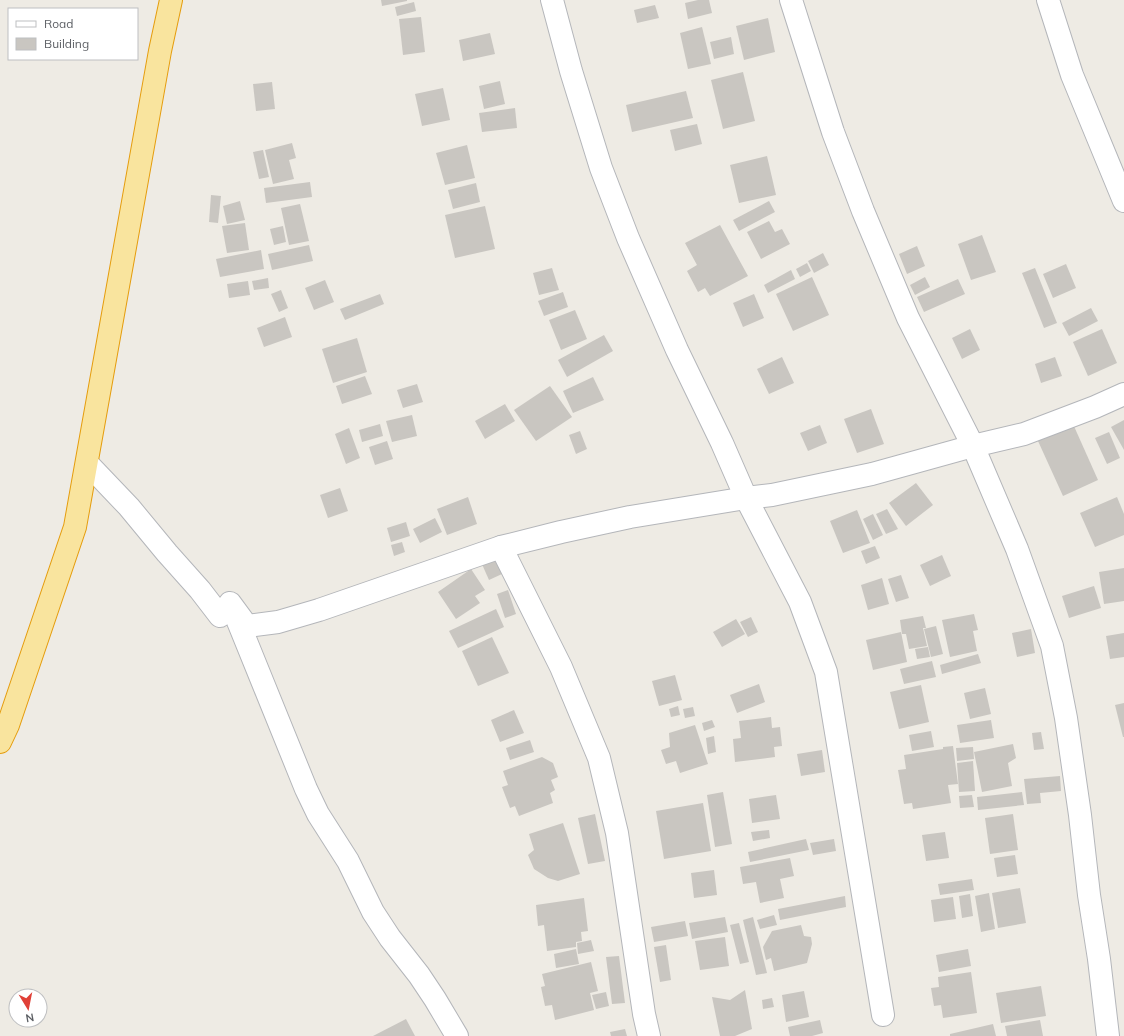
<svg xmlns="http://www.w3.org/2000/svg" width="1124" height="1036" font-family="Mulish,sans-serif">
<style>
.building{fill:#c9c6c1}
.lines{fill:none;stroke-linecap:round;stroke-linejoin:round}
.minor-casing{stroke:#b4b6ba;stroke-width:24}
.trunk-casing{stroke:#e59c0c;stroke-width:24}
.minor{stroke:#fff;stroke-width:22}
.trunk{stroke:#f9e49e;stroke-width:22}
</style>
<rect width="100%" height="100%" fill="#eeebe4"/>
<!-- building -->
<g class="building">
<polygon points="381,0 407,0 407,1 382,6"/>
<polygon points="698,0 709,0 712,13 688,19 685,3"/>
<polygon points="414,2 416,11 397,16 395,7"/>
<polygon points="655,5 659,18 637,23 634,10"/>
<polygon points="421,17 425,52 403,55 399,19"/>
<polygon points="768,18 775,52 744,60 736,26"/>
<polygon points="702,27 711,64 688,69 680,33"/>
<polygon points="490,33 495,54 463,61 459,40"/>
<polygon points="731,37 734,54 714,59 710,42"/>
<polygon points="743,72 755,121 723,129 711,80"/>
<polygon points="500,81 505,104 484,109 479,86"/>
<polygon points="272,82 275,109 256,111 253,84"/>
<polygon points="443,88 450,120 422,126 415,94"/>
<polygon points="686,91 693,118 632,132 626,105"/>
<polygon points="515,108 517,128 482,132 479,113"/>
<polygon points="697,124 702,144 675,151 670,130"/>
<polygon points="292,143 296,158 289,160 294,179 273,184 265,150"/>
<polygon points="467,145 475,178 445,185 436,153"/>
<polygon points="263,150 269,177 259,179 253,152"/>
<polygon points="767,156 776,195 739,203 730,165"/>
<polygon points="310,182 312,197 266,203 264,188"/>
<polygon points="476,183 480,202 453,209 448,190"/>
<polygon points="211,195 221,196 218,223 209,222"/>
<polygon points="240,201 245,220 227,224 223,206"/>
<polygon points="769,201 775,212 739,231 733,220"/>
<polygon points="300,204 309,241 289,245 281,208"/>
<polygon points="485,206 495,249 455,258 445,215"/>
<polygon points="769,221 775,232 782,229 790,244 761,259 747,232"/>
<polygon points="245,223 249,250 227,253 222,226"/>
<polygon points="720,225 748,276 710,296 705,288 698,292 687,271 697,265 685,243"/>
<polygon points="283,226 286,242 274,245 270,229"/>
<polygon points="982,235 996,272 971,280 958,244"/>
<polygon points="309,245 313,261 272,270 268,254"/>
<polygon points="917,246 925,266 907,274 899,254"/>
<polygon points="261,250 264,269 220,277 216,259"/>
<polygon points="823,253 829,265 814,273 808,261"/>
<polygon points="807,263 811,271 800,277 796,269"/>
<polygon points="1066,264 1076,288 1053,298 1043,274"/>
<polygon points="552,268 559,290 539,295 533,273"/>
<polygon points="1035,268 1057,323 1044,328 1022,273"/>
<polygon points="791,270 795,279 768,293 764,285"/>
<polygon points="812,277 829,315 793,331 776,294"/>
<polygon points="925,277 930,287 915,295 910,285"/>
<polygon points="268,278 269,288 254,290 252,281"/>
<polygon points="958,279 965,294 924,312 917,297"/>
<polygon points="325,280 334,302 314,310 305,288"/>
<polygon points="248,281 250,295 229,298 227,284"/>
<polygon points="281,290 288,308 279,312 271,294"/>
<polygon points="563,292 568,307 544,316 538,301"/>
<polygon points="380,294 384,304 345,320 340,309"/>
<polygon points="754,294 764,318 743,327 733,303"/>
<polygon points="1091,308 1098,321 1069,336 1062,323"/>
<polygon points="575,310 587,339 561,350 549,320"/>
<polygon points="285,317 292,337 264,347 257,328"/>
<polygon points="970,329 980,350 962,359 952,338"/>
<polygon points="1102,329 1117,363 1088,376 1073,342"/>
<polygon points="604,335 613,351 567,377 558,360"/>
<polygon points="357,338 367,372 333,383 322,349"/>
<polygon points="782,357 794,383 769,394 757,369"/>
<polygon points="1055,357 1062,376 1041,383 1035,364"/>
<polygon points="365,376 372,394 342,404 336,386"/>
<polygon points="593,377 604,400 573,413 563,391"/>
<polygon points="417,384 423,402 403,408 397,390"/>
<polygon points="550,386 572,417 536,441 514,410"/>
<polygon points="505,404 515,421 485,439 475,421"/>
<polygon points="871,409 884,444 857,453 844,419"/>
<polygon points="412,415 417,436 392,442 386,421"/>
<polygon points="1124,420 1124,450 1111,427"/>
<polygon points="380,424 383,436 362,442 359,430"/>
<polygon points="1073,424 1098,480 1063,496 1038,441"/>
<polygon points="820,425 827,443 808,451 800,433"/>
<polygon points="349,428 360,458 346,464 335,434"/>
<polygon points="580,431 587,449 576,454 569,435"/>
<polygon points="1109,432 1120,458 1107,464 1095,438"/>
<polygon points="387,441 393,459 375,465 369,447"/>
<polygon points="916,483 933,505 906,526 889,503"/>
<polygon points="340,488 348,511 328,518 320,495"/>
<polygon points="468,497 477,524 447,535 437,509"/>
<polygon points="1117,497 1124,514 1124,535 1095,547 1080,513"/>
<polygon points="887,509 898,529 886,534 876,514"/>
<polygon points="857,510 870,543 843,553 830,521"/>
<polygon points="873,514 883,535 873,540 863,519"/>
<polygon points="435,518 442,532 420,543 413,529"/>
<polygon points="406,522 410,536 391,542 387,528"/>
<polygon points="402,542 405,552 394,556 391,545"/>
<polygon points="875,546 880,558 866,564 861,551"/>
<polygon points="942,555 951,576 930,586 920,565"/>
<polygon points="494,556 502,574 489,580 481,562"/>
<polygon points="1124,568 1124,601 1104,604 1099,572"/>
<polygon points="471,569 485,590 475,596 480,603 456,619 438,592"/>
<polygon points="901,575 909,598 896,602 888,579"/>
<polygon points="882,578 889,604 868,610 861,585"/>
<polygon points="1094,586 1101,608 1069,618 1062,596"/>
<polygon points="508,590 516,614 505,618 497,594"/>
<polygon points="496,609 504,627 458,648 449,631"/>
<polygon points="974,614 978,630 973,631 977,651 950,657 942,620"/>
<polygon points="923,616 926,628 923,628 927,646 909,649 906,634 902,634 900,620"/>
<polygon points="751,617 758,632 748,637 740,622"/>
<polygon points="736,619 745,634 722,647 713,632"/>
<polygon points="936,626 943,654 931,657 924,629"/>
<polygon points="1031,629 1035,653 1017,657 1012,633"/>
<polygon points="901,632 907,662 873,670 866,640"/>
<polygon points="1124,633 1124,657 1110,659 1106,636"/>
<polygon points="492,637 509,673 478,686 462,651"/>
<polygon points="928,647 930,657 917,659 915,649"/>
<polygon points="978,654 981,663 942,674 940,665"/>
<polygon points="932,661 936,677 904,684 900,669"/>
<polygon points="675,675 682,700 659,706 652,681"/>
<polygon points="759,684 765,702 737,713 730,695"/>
<polygon points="921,685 929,722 899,729 890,692"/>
<polygon points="985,688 991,714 970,719 964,693"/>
<polygon points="1124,703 1124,737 1123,737 1115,705"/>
<polygon points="678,706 680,715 671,717 669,709"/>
<polygon points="693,707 695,716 685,718 683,709"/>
<polygon points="514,710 524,733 500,742 491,720"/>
<polygon points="771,717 772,728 780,727 782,746 774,747 775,757 735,762 733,739 741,738 739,721"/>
<polygon points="712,720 715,727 704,731 702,723"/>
<polygon points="991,720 994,738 960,743 957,725"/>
<polygon points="695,725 708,764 680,773 676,761 666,764 661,750 670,747 669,733"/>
<polygon points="931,731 934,747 912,751 909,735"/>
<polygon points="1041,732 1044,749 1034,750 1032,733"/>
<polygon points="714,736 716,752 708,754 706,738"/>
<polygon points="530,740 534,752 510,760 506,748"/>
<polygon points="1013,744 1016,758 1008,763 1012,786 982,792 974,752"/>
<polygon points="953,746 958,784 948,785 951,803 913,809 912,803 904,804 898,770 906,769 904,755 943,749 943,747"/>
<polygon points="973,747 974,759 957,761 956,748"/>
<polygon points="822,750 825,772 801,776 797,754"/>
<polygon points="542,757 553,763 558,777 551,780 555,790 550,793 553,803 519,816 515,806 510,808 502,787 508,785 503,771"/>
<polygon points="973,761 975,791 959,792 957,763"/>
<polygon points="1060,776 1061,791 1040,793 1041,803 1027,804 1024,779"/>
<polygon points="723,792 732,844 715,847 707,795"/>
<polygon points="1022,792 1024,805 978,810 977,797"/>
<polygon points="776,795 780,819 752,823 749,799"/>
<polygon points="972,795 974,807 960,808 959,796"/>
<polygon points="703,803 711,851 664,859 656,811"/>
<polygon points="595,814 605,861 588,864 578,818"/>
<polygon points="1013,814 1018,850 990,854 985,818"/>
<polygon points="563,823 580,874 558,881 548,878 534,869 528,855 534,850 529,834"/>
<polygon points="769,830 770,838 753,841 751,832"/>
<polygon points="945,832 949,858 926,861 922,835"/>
<polygon points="806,839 809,850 750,862 748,852"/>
<polygon points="834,839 836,851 813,855 810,843"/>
<polygon points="1015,855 1018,874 997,877 994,858"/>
<polygon points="790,858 794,876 780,879 784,898 760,903 756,882 743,884 740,867"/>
<polygon points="714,870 717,895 694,898 691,873"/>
<polygon points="972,879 974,890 940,895 938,884"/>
<polygon points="1020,888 1026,923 998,928 992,893"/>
<polygon points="989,893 995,929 981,932 975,896"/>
<polygon points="970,894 973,916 962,918 959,896"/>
<polygon points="845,896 846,907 780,920 778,909"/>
<polygon points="953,897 956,919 934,922 931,900"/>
<polygon points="584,898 588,931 581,932 582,941 576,942 576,947 547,951 544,925 538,926 536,905"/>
<polygon points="774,915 777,925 760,929 757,920"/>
<polygon points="725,917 728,932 692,939 689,923"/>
<polygon points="753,917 767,973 756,975 743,920"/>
<polygon points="685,921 688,936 654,942 651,927"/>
<polygon points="739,923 749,962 740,964 730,925"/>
<polygon points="801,925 804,936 811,937 812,944 807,963 774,971 771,958 766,960 763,947 772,931"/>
<polygon points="725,937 729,966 700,970 695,941"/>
<polygon points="591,940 594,951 578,954 577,943"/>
<polygon points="666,945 671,980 660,982 654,947"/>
<polygon points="576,949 579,964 556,968 554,954"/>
<polygon points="968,949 971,966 939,972 936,955"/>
<polygon points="619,956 625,1003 612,1004 606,957"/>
<polygon points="591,962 598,991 590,993 594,1010 555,1020 552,1005 545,1006 541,987 545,986 542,974"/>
<polygon points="971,972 977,1013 943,1018 941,1005 934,1006 931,988 939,987 938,977"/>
<polygon points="1041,986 1046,1016 1001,1023 996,993"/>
<polygon points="745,990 752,1029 735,1036 720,1036 712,997 730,1000"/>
<polygon points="804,991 809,1017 786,1022 782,995"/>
<polygon points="606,992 609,1006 596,1009 592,995"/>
<polygon points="772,998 774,1007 763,1009 762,1000"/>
<polygon points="406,1019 415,1036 373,1036"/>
<polygon points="820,1020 823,1033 812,1036 790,1036 788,1027"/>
<polygon points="1040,1020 1043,1036 1007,1036 1005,1026"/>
<polygon points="993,1024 996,1036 950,1036 950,1034"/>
<polygon points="625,1029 627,1036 611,1036 610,1032"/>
</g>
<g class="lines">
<defs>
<g id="minor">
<polyline points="552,0 571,71 601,168 628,238 677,350 722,443 746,498 800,602 826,672 883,1015"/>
<polyline points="791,0 833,132 863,211 908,318 973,446 1017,549 1052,646 1066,718 1080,815 1089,895 1099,959 1108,1036"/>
<polyline points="1048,0 1072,75 1124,201"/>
<polyline points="87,463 129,507 167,553 200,590 220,616 230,603 247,626 278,622 319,610 501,547 561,532 630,517 746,498 772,495 872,474 973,446 1024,434 1095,407 1124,394"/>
<polyline points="501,547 561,667 599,758 617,833 644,1014 649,1036"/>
<polyline points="235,614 306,789 318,814 348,861 373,912 390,938 419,975 435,999 457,1036"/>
</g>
<polyline id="trunk" points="0,742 8,725 75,527 160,51 171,0"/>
</defs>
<!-- minor casing -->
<use href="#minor" class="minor-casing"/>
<!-- trunk casing -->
<use href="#trunk" class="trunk-casing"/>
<!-- minor -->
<use href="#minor" class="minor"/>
<!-- trunk -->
<use href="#trunk" class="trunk"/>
</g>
<!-- legend -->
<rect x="8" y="8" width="130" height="52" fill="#ffffff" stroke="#bebfc1"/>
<rect x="16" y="21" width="20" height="6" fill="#ffffff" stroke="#bebfc1"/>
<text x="44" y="28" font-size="12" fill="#5c5f64">Road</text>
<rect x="16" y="38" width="20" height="12" fill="#c9c6c1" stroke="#bebfc1"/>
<text x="44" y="48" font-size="12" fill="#5c5f64">Building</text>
<!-- north arrow -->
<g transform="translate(28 1008) rotate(170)"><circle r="19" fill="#ffffff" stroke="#bebfc1"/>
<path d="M0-3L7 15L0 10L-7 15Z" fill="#e04037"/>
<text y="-6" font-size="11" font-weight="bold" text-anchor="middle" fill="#5c5f64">N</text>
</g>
</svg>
